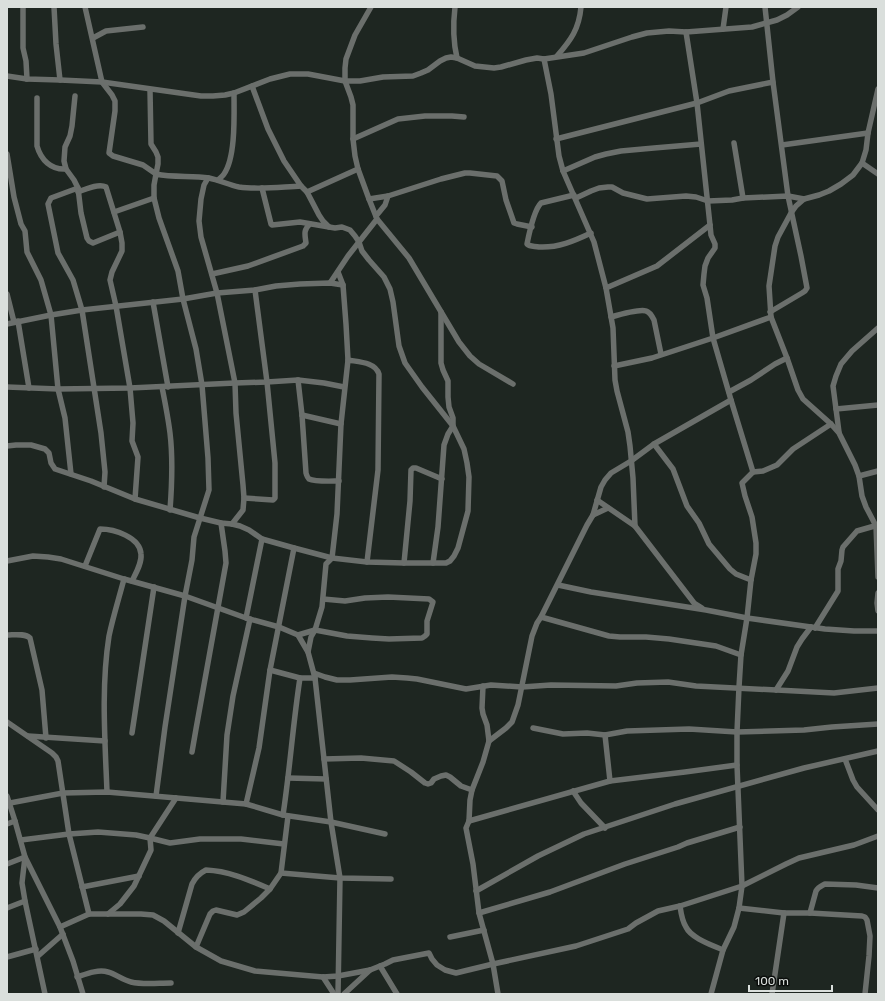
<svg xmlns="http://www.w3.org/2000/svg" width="885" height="1001" viewBox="0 0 885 1001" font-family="Rubik,sans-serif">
	<rect width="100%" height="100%" fill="#1e2621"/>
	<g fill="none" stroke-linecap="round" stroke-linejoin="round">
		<!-- street -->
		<g stroke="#6b6f6c" stroke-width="5.5">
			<polyline points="23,7 23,48 26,61 27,79"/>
			<polyline points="54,7 56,44 60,80"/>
			<polyline points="85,7 102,82 112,95 115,101 115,111 109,153 113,156 143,165 156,174 158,164 158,157 156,152 151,144 150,90"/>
			<polyline points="371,7 355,35 346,59 345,68 345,81 351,97 353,105 353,139 355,156 358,169 369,199 377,219 409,258 459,342 470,356 479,364 513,384"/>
			<path d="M455,7C453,24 453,41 457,58"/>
			<polyline points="765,7 773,82 788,196 801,256 807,288 805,291 802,293 770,312"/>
			<polyline points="723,29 726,7"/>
			<polyline points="686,32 697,103 710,225 711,235 715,244 715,248 708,258 705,266 704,274 703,285 707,298 713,338 731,400 753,472 742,483 745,496 752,517 756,543 756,554 751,580 747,618 741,655 739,687 737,732 737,765 742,886 739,908 734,927 723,950 711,994"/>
			<polyline points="93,38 106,31 143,27"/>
			<path d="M557,56C571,40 579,29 581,7"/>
			<polyline points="544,59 551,94 559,156 563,171 594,242 606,288 613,328 615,380 617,391 628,432 630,446 633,478 635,526"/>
			<polyline points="7,76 27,79 60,80 102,82 201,96 213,96 225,95 234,93 270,79 290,74 308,74 345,81 360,81 383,77 413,76 421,73 428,70 440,61 446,58 451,57 457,58 475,66 494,68 501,67 526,60 537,58 544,59 584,53 632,37 647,33 669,31 686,32 752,27 777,20 787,15 798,7"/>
			<polyline points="878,89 868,133 866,150 862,163 853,175 841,184 829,191 819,195 804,199 796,206 791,213 778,237 775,246 769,286 771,317 787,358 798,390 803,399 831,424 839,433 855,465 859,476 862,496 866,507 876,526 878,577"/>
			<polyline points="75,96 72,126 70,136 65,147 64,161 66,169 74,180 78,188 81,213 87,238 89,241 93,243 120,232"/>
			<path d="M37,98V146C41,160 51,170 66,169"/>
			<polyline points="353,139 398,119 425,116 452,116 464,117"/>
			<polyline points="556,139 697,103 729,91 773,82"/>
			<polyline points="734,143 743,198"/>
			<polyline points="782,145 868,133"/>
			<polyline points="7,154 14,197 21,224 25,231 27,252 41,280 51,315 58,389 65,418 71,474"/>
			<polyline points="862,163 878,174"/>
			<polyline points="563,171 595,157 606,154 621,151 654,148 701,144"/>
			<polyline points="208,178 204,185 201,199 199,221 201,237 217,293 235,383 236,413 243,485 244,498 243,510 232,524"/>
			<path d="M218,180C220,178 223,176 224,174C236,157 234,114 234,93"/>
			<polyline points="78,188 51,198 48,204 58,253 73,280 82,310 101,433 105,472 104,487"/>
			<polyline points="262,188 271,224 272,225 300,222 329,227"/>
			<path d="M78,192C86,189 99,183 106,187L120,232L122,243V251L112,272L110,280L116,306L130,388L133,423L132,441L138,457L135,499"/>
			<polyline points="307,192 358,169"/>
			<path d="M574,195L541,203C534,210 529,234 527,244C530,247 534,246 539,247C558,248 574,241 591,233"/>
			<polyline points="576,198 591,191 599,188 608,187 612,187 623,193 647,199 686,196 696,197 708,201 732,200 743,198 788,196 804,199"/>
			<polyline points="369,199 388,196 441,179 465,173 470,173 497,176 502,181 506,200 514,223 517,224 532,227"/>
			<polyline points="114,212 154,198"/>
			<polyline points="376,216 385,205 388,196"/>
			<path d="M212,274L248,266L303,246L306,243C305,235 303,230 310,224"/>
			<polyline points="330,283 348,256 377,219"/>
			<polyline points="606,288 657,266 710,225"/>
			<polyline points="7,294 14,322"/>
			<polyline points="153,302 168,387"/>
			<path d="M611,317C618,315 640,309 646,311C650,312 652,316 654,320L661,354"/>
			<polyline points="18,321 29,388"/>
			<polyline points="7,324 51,315 82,310 183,299 217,293 255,290 276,286 300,284 330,283 343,285"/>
			<path d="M348,360C359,362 375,362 379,374L378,470L367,562"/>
			<polyline points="614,366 652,358 713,338 771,317"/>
			<path d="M298,380L302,415L306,473C307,476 307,477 309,479C315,482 332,481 339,481"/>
			<polyline points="7,387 58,389 130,388 235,383 267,382 298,380 324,383 344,387"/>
			<path d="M162,387C165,402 168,417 170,433C173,458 172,484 170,510"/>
			<polyline points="729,392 751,380 775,364 787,358"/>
			<polyline points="836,409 878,405"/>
			<polyline points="302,415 341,424"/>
			<polyline points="839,432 833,386 836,376 841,364 852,351 878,328"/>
			<polyline points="654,444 673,469 687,506 699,523 709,544 730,569 736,574 751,580"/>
			<polyline points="7,446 16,445 31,445 45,449 49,453 51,463 55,469 91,481 135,499 200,518 221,523 232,524 240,526 249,530 262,539 294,548 332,558 367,562 404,563 446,563 450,561 454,556 458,548 468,511 469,477 467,463 464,449 453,426 422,387 405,363 399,346 393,302 390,289 384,277 369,260 362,251 359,242 355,236 350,230 342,227 335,228 329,227 323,221 319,215 307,192 301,186 284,161 268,129 252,86"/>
			<polyline points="753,472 763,471 777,465 793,449 831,424"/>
			<polyline points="859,476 878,471"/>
			<polyline points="244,498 273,500 275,498 275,463 267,382 255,290"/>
			<polyline points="597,500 635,526 691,599 694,603 702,608"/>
			<polyline points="593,515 608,508"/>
			<polyline points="7,561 33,556 48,557 61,559 124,579 185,596 246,618 279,627 298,635 308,652"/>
			<polyline points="404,563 410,501 411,470 413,468 416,468 442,479"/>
			<polyline points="433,563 438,527 444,445 448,434 453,426 453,418 449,407 448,397 448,381 443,370 441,363 441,312"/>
			<path d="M85,566L100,529C114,529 140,537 141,554C142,563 136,573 132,581"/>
			<polyline points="558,585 591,592 706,610 747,618 825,629 854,631 878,631"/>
			<polyline points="878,593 877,603 878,611"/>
			<polyline points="541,617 609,636 620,637 646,637 669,639 716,646 741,655"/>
			<polyline points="246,618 262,539"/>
			<polyline points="815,628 838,591 838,569 841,561 842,550 843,547 857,531 878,525"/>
			<path d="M7,635C14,635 25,633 30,638L42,690L46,738"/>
			<polyline points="298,635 315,630 347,636 372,638 389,639 422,638 425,636 427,634 427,621 433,602 429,599 388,597 365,598 345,601 323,599"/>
			<polyline points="270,670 300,678 315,678"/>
			<polyline points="314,673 325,677 337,680 350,680 392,677 407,678 417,679 466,689 491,685 522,687 551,685 616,686 637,683 668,682 696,686 834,693 878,688"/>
			<polyline points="483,686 482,708 483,714 487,725 489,741 483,762 472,790 470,800 469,821 466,828 473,864 479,913 493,964 498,994"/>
			<polyline points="776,690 788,671 797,647 802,639 811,627"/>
			<polyline points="7,722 52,753 56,757 58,761 69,834 89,914"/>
			<polyline points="533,728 563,734 587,733 605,735 627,731 689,729 737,732 804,730 832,727 878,724"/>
			<polyline points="132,733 154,587"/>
			<polyline points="605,735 610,781"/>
			<polyline points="28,736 105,741"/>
			<polyline points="489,741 506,728 512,722 518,705 532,636 537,623 541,617 587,525 593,515 601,487 605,480 611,473 631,461 654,444 731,400"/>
			<polyline points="192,752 196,729 226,563 225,551 221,523"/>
			<polyline points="324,759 361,758 394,761 411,772 425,783 428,784 431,783 434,779 441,776 446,775 450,777 461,786 472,790"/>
			<polyline points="845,759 853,780 857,787 878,810"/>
			<polyline points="288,778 326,779"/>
			<polyline points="573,791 581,803 605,828"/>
			<path d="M107,792C105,740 101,687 109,636C113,617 119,598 124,579"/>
			<polyline points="7,796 15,821 25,857 23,874 22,883 25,901 45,994"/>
			<path d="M156,796L165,727L185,596L192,560L194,537L209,490L208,458L202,385L196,349L183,299L178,271L159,218L154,198V185L156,174C174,178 192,175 209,178C219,180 229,185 239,187C259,190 280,187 301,186"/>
			<polyline points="223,802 227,735 233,696 250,619"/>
			<polyline points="10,803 63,793 107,792 246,804 283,815 331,822 385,834"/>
			<polyline points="246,804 259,748 270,670 294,548"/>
			<path d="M283,815C290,769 293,723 300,678"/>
			<polyline points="469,821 610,781 685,772 737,765"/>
			<polyline points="7,824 15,821"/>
			<polyline points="21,840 69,834 98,832 136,835 150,838 170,843 200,839 241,839 284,844"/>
			<polyline points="7,864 25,857 60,927 73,961 83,994"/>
			<polyline points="281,873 340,878 391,879"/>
			<polyline points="82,887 139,876"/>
			<polyline points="476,891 538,856 584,834 675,804 804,768 878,751"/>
			<path d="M680,906C681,913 682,921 686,927C691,938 712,945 723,950"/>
			<polyline points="7,908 25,901"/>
			<polyline points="739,908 784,913 810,913 862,916 865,917 867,920 870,936 869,956 865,994"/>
			<polyline points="479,913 550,892 625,864 678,847 687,843 740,827"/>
			<path d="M810,913L816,891C818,887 821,886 825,884L856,885L878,888"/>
			<polyline points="108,914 120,904 134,886 151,850 150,838 176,798"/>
			<polyline points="60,927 89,914 141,914 153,915 164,921 196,947 221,961 255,971 323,977 338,976 370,970 385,964 393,960 429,953 432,959 437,965 445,970 456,973 493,964 576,946 628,929 636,923 658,911 680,906 742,886 786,864 799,858 854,845 878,836"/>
			<path d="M178,933L192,884C195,878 200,873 206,870C229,871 249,880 270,889"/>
			<polyline points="450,937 484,930"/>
			<polyline points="196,947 210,914 213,911 216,910 237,915 244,912 261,898 270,889 281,873 288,816"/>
			<polyline points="38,956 63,934"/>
			<polyline points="7,957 36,949"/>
			<polyline points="380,966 397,994"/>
			<path d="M77,977C86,974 98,969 108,972C116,974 122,980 131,982C143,985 158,983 171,983"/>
			<polyline points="323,977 334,994"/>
			<polyline points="338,994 340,878 331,822 315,678 308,652 311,637 315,630 322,607 326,564 332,558 337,514 341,424 348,360 346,324 343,285 338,272"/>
			<polyline points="344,994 370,970"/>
			<polyline points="772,994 784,913"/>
		</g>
	</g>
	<!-- border -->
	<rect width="885" height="1001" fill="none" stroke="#dadfdc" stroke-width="16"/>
	<!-- scale -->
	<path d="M749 985v6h83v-6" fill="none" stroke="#dadfdc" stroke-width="2"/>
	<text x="755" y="985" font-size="12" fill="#dadfdc" stroke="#0b0e0c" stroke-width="3" paint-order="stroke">100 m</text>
</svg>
